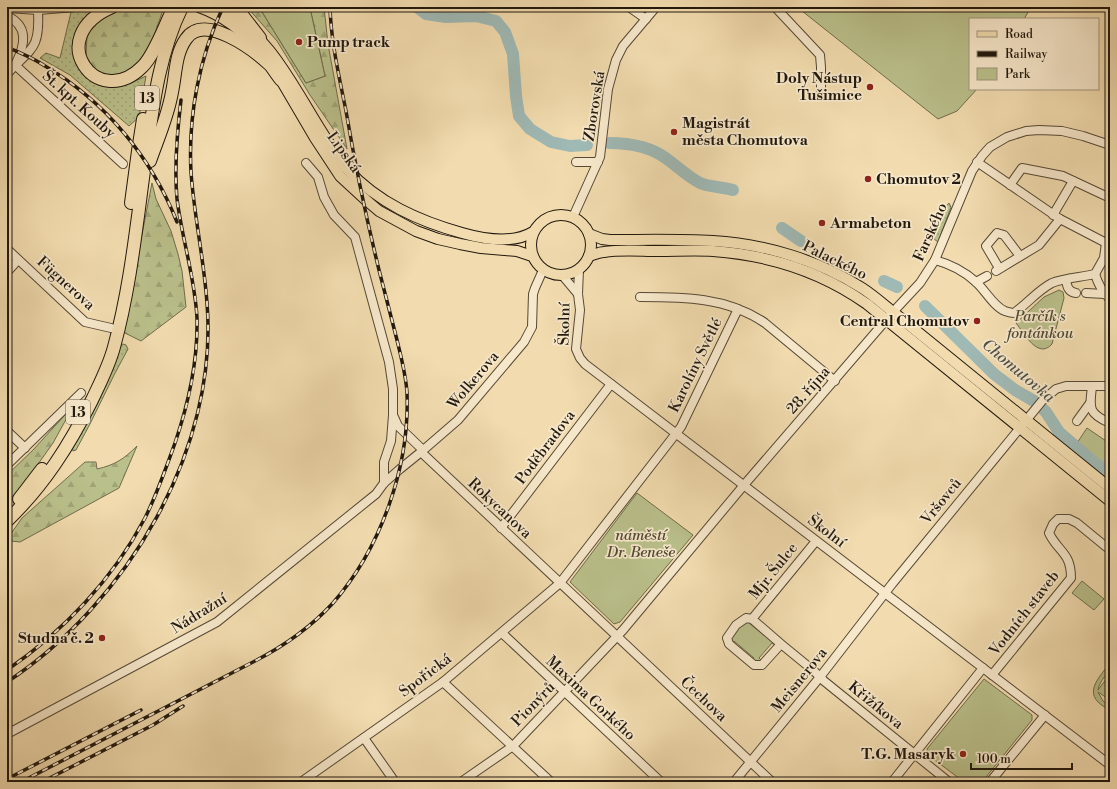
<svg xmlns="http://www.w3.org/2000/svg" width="1117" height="789" viewBox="0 0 1117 789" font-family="'Libre Bodoni',serif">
	<defs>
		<pattern id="grass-dots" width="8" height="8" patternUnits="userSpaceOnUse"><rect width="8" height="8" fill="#bac08b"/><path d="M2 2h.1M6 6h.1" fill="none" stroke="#a0a477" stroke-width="1.8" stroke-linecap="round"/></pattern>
		<pattern id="forest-firs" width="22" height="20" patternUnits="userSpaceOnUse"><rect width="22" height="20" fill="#bac08b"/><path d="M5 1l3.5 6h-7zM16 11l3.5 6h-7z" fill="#a0a477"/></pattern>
	</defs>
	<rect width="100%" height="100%" fill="#f2dcaf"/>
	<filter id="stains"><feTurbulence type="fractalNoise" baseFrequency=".005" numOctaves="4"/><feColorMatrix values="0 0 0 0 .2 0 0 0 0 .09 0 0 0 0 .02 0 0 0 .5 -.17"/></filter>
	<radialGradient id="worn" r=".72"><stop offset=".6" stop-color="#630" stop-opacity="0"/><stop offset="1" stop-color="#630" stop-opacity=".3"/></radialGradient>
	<!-- grass -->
	<g fill="url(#grass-dots)" stroke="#6e6c4c">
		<polygon points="100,7 89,16 79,67 92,82 114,87 131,83 146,76 139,117 129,126 70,75 40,58 46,53 60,58 71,12"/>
		<path d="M949,203L951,207L938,242L934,239C932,231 943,208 949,203Z"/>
		<path d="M123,344L126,345L128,349C109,382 95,417 76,450L73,451L72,449C92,414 106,383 119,346Z"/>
	</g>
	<!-- forest -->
	<g fill="url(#forest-firs)" stroke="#6e6c4c">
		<polygon points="130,7 164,7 152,42 139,62 128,73 113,76 97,73 86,56 87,35 93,23 115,9"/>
		<polygon points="247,7 259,7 306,83 325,76 310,8 312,7 324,7 328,44 347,149 310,95 277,41"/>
		<polygon points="152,183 156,199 171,231 178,254 182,271 186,307 141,341 123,332"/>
		<polygon points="74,405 53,443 26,481 7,503 7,475 33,450"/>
		<path d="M137,446L119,488L20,542L11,541L10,535L22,518L85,462H96L97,469C115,465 124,459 137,446Z"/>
	</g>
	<!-- park -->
	<g fill="#bac08b" stroke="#6e6c4c">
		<polygon points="259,7 312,7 310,8 325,76 306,83"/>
		<polygon points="797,7 1031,7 1024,19 970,19 970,89 977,89 957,111 938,119"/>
		<path d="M1059,290L1063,292L1064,298L1052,344C1038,360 1024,333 1016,323L1044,297Z"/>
		<polygon points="1087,428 1109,443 1110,442 1110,470 1092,458 1077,443"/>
		<polygon points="637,493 693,535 620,622 614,624 570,582"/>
		<polygon points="1082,581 1104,599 1094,610 1072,593"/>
		<polygon points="744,621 752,622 750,624 770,640 776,642 776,646 772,643 759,658 763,662 759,663 752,660 754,658 734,641 733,643 730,637 734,635"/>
		<path d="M1110,663C1110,675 1100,678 1098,690L1110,674V700L1098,692L1103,701L1110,707V710C1081,696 1096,681 1110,663Z"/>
		<polygon points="984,679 1032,715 1032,720 982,782 964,782 928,755 927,749"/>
	</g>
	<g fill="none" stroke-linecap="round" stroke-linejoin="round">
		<!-- river -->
		<g stroke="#9fb9b5" stroke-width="12">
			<polyline points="417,7 426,14 446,17 476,16 496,21 505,32 513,54 516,96 519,116 530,129 551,142 570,146 587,145"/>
			<path d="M609,143C630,143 650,146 667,159C678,167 688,177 700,183C709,187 723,187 733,190"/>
			<polyline points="782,228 801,241"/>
			<polyline points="884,281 897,287"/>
			<polyline points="925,306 994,374 1015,390 1034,401 1046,412 1059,432 1096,464 1110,473"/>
		</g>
		<defs>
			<g id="minor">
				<polyline points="629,7 646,19"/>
				<polyline points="775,7 820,55 821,67 821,90"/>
				<polyline points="7,8 38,10 76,7"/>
				<path d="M7,16C29,26 25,45 16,63"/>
				<polyline points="15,65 123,164"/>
				<path d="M7,74C32,47 40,50 38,10"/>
				<polyline points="576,162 598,162"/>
				<polyline points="977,162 1060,219 1110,245"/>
				<polyline points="306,163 318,177 324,197 334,215 355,237 389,362 393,389 393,415 391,441 384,462 384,483"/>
				<polyline points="1010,185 1022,168 1063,176 1110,198"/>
				<polyline points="1053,215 1073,181"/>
				<polyline points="573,217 600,157 608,89 616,60 623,46 656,7"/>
				<polyline points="7,249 85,322 111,328"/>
				<path d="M935,260C950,264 965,272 976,282C985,290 994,307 1005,311C1008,312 1012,313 1014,313C1027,304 1038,290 1052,283C1063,278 1083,277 1095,274"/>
				<polyline points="999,268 986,246 997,233 1004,235 1020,256"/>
				<polyline points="579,269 578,294 580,310 576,349 580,358 585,364 1110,765"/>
				<polyline points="996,271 1039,245 1060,219"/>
				<polyline points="7,272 18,260"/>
				<polyline points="1095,274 1104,258 1106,243"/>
				<path d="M1095,274C1098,284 1102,292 1110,299"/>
				<polyline points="562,275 578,294"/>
				<path d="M1066,280C1067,286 1068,292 1076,293"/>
				<polyline points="976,282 987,276"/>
				<polyline points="1086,293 1105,294"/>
				<path d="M640,297C683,297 727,297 765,323L835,381"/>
				<path d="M1092,387C1089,409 1089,414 1110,423"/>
				<polyline points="394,417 398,426 423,450"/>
				<polyline points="1077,421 1090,403"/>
				<polyline points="7,431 25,448"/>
				<polyline points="421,452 772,782"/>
				<polyline points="7,465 81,393"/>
				<polyline points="501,528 611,384"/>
				<polyline points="752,619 816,541"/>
				<polyline points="502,633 661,782"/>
				<polyline points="781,644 762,665 754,665 729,644 727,638 736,625 746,618 752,619 781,644 814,671 824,681 949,782"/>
				<path d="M992,675L1071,578C1071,552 1058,552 1049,533L1053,524L1058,519H1069L1077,523L1110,550"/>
				<polyline points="443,682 551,782"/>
				<polyline points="7,734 217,622 376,494 384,483 400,469 421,452 458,420 524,342 532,327 533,294 535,288 543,270"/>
				<polyline points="364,738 395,782"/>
				<polyline points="301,782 443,682 560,583 681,427 738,309"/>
				<polyline points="461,782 513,746 623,630 744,485 893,312 920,283 935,260 972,171 982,156 990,147 1007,137 1026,131 1039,130 1062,131 1083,136 1110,145"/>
				<polyline points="734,782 820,677 892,584 1042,401 1056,389 1066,386 1110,386"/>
				<polyline points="892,782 983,668"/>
				<polyline points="990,782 1045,715"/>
			</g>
			<g id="major">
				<path d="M199,7C227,17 248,35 267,58"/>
				<path d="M219,7C276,38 298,99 333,149C338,156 342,163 347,169C378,203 419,221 462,233C483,239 513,244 533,232"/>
				<polyline points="278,75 315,138 340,176 366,200 379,211 416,231 438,239 460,244 481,248 517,251 532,256"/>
				<circle cx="561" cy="245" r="30"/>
				<path d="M589,234L602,239L610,240C644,240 679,239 713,241C765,244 818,260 862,288C873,295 883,304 893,312L1110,488"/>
				<path d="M589,256C594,255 599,252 604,252C621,249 641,251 658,251C677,251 695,250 713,251C768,255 822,272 867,304L1110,501"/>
			</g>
			<g id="highway">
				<path d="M112,7C42,37 97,112 142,67C153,57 164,28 171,13"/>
				<polyline points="236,7 260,38"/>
				<path d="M150,161C158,138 168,116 172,92C176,74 175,54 186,39C204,12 254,50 270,65C274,70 277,75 281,80"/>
				<polyline points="131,203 138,151 143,119"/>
				<polyline points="19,499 42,469"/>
				<path d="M7,521C44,485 69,446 92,400C100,383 109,366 114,347C131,285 137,220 146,156C153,106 159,54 182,7"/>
			</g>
		</defs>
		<!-- minor casing -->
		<use href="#minor" stroke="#554936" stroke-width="10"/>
		<!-- major casing -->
		<use href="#major" stroke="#21180e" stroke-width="12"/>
		<!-- highway casing -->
		<use href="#highway" stroke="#21180e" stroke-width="14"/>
		<!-- minor -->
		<use href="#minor" stroke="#f7e8cb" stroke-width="8"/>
		<!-- major -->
		<use href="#major" stroke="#f2dcaf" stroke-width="10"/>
		<!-- highway -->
		<use href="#highway" stroke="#f2dcaf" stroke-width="12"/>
		<defs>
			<g id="rail">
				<path d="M7,47C20,53 33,58 45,66C106,102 151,157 177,222"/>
				<path d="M7,670C64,631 113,579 145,518C157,494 166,468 175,443C189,402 198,362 197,318C195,278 182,239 177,199C174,166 177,133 181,100"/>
				<path d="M7,682C127,603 219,449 207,303C204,259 194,216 191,172C188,116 199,58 223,7"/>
				<polyline points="7,779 141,710"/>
				<path d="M21,782L255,661C284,646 311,627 333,603C381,548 410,466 407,393C406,375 401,357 397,340C391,316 385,293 379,270C366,217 355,164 346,111C339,76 331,42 330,7"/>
				<polyline points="42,782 153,725 183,706"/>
			</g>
		</defs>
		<!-- rail casing -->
		<use href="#rail" stroke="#21180e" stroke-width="3.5"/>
		<!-- rail -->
		<use href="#rail" stroke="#f7e8cb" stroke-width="2" stroke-dasharray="6" stroke-linecap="butt"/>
	</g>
	<!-- markers -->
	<g fill="#8f2418" stroke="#f7e8cb" stroke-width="1.5">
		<circle cx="299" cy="42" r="4"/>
		<circle cx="870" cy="87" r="4"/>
		<circle cx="674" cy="132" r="4"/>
		<circle cx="868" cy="179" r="4"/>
		<circle cx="822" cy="223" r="4"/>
		<circle cx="977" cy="321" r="4"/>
		<circle cx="102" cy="638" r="4"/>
		<circle cx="963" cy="754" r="4"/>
	</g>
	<g text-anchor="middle" stroke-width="3.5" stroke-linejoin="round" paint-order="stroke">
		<!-- shield labels -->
		<g fill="#f7e8cb" stroke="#615647" stroke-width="1">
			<rect x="135" y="86" width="24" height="24" rx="3"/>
			<rect x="66" y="400" width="24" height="24" rx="3"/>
		</g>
		<g font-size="14" font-weight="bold" fill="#21180e">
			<text x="147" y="103">13</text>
			<text x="78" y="417">13</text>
		</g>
		<!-- poi labels -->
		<g font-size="15" font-weight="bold" fill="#21180e" stroke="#f7e8cb" text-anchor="start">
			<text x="307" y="47">Pump track</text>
			<text x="862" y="83" text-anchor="end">Doly Nástup<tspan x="862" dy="17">Tušimice</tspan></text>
			<text x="682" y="128">Magistrát<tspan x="682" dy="17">města Chomutova</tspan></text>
			<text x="876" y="184">Chomutov 2</text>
			<text x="830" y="228">Armabeton</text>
			<text x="969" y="326" text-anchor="end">Central Chomutov</text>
			<text x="94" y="643" text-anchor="end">Studna č. 2</text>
			<text x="955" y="759" text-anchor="end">T.G. Masaryk</text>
		</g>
		<!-- street labels -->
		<g font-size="15" fill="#21180e" stroke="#f7e8cb">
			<text transform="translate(79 104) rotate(42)" y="5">Št. kpt. Kouby</text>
			<text transform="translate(594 106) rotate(-81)" y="5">Zborovská</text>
			<text transform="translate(344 152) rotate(54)" y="5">Lipská</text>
			<text transform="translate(930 232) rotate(-66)" y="5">Farského</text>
			<text transform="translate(835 260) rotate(26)" y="5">Palackého</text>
			<text transform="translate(66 283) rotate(42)" y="5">Fügnerova</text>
			<text transform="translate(564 324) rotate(-89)" y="5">Školní</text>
			<text transform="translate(695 365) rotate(-64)" y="5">Karolíny Světlé</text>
			<text transform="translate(473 380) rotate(-50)" y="5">Wolkerova</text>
			<text transform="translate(808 390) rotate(-49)" y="5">28. října</text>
			<text transform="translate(545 447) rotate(-53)" y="5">Poděbradova</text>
			<text transform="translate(941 501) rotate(-51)" y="5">Vršovců</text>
			<text transform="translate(500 508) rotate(43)" y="5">Rokycanova</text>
			<text transform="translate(827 531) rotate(37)" y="5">Školní</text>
			<text transform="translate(773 571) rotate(-51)" y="5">Mjr. Šulce</text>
			<text transform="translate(199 613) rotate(-32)" y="5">Nádražní</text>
			<text transform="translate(1024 613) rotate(-52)" y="5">Vodních staveb</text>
			<text transform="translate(425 675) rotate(-37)" y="5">Spořická</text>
			<text transform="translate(799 680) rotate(-51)" y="5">Meisnerova</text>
			<text transform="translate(591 698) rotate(43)" y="5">Maxima Gorkého</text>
			<text transform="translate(704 699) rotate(43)" y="5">Čechova</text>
			<text transform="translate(533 704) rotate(-46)" y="5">Pionýrů</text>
			<text transform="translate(876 705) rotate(39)" y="5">Křižíkova</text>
		</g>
		<!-- park labels -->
		<g font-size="15" font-style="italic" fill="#4f4a34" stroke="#f7e8cb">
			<text x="1040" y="321">Parčík s<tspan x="1040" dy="17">fontánkou</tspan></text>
			<text x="641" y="540">náměstí<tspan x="641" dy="17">Dr. Beneše</tspan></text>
		</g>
		<!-- water labels -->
		<g font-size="16" font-style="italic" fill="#4d5048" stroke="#f7e8cb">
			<text transform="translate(1019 370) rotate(40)" y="6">Chomutovka</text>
		</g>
	</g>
	<!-- margin -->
	<rect width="1117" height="789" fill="none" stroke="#f2dcaf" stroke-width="24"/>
	<rect x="8" y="8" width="1101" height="773" fill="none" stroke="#21180e" stroke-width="2"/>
	<rect x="12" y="12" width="1093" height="765" fill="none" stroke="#21180e"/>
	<!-- legend -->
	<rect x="969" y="18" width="130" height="72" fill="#f7e8cb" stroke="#a1957f"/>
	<rect x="977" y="31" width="20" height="6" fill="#f2dcaf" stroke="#a1957f"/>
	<text x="1005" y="38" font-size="12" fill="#21180e">Road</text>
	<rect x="977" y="51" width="20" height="6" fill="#21180e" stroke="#a1957f"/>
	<text x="1005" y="58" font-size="12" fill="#21180e">Railway</text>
	<rect x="977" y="68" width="20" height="12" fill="#bac08b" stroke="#a1957f"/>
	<text x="1005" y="78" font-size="12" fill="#21180e">Park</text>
	<!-- scale -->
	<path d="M971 763v6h101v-6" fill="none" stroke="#21180e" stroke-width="2"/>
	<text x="977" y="763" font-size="12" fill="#21180e" stroke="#f7e8cb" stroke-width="3" paint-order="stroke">100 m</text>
	<rect width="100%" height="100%" filter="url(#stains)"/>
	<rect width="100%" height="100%" fill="url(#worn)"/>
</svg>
